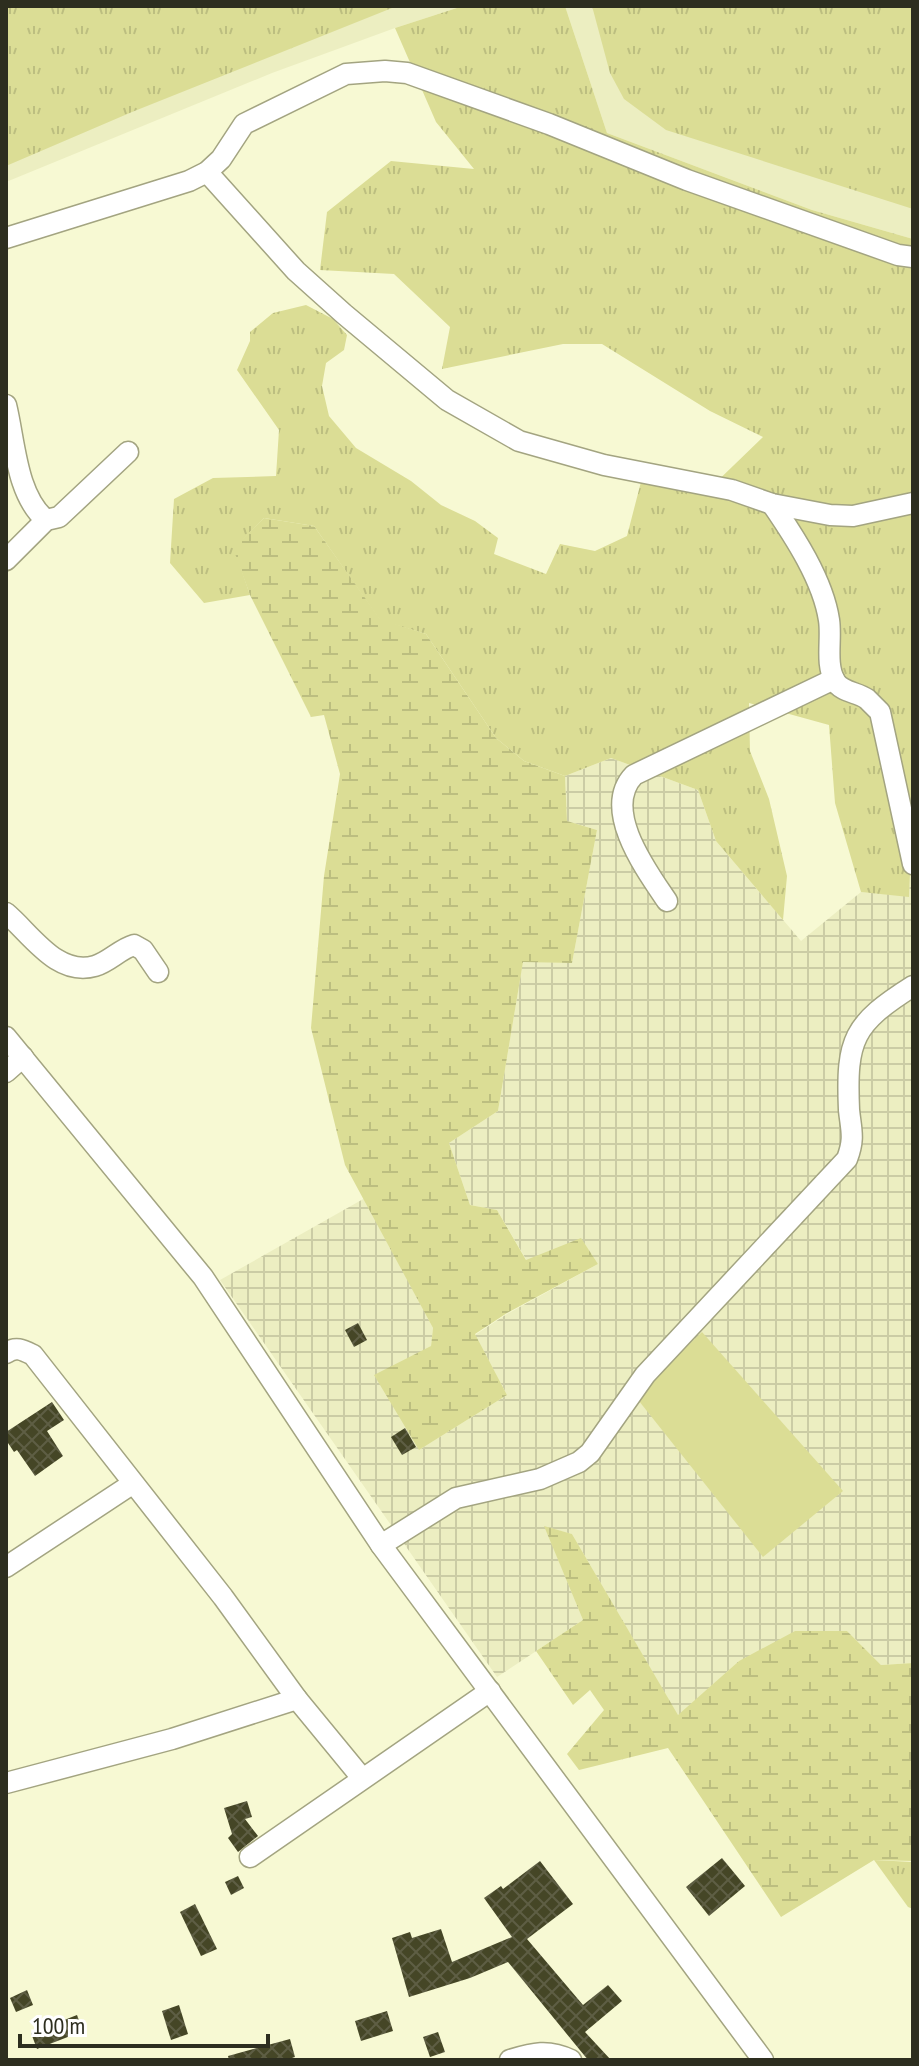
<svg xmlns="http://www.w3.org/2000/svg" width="919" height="2066" viewBox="0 0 919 2066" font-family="'PT Sans Narrow',sans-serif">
	<defs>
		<pattern id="industrial-grid" width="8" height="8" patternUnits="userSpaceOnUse" patternTransform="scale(2)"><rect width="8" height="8" fill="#eceec1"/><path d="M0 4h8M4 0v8" fill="none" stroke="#cbcca5"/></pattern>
		<pattern id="grass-tufts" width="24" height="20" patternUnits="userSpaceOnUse" patternTransform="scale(2)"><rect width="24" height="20" fill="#dbdd95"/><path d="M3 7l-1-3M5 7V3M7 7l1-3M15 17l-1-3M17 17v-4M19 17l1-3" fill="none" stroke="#bcbe80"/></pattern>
		<pattern id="wetland-marsh" width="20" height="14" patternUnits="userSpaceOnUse" patternTransform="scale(2)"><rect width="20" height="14" fill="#dbdd95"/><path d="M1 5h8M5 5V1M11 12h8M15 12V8" fill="none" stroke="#bcbe80"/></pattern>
		<pattern id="building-cross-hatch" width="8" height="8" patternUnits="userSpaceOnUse" patternTransform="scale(2)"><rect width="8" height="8" fill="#454626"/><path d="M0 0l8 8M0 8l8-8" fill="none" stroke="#5e5e44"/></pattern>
	</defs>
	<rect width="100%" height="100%" fill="#f7f9d3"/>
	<!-- built -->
	<g fill="#eceec1">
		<polygon points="6,6 463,6 395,28 272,73 6,182"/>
		<polygon points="565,6 913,6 913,239 812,210 607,133"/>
	</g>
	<!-- industrial -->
	<polygon fill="url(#industrial-grid)" points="611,758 698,790 716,841 801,941 861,892 909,896 913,804 913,1663 881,1665 847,1631 739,1661 678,1716 572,1534 545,1527 583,1620 497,1677 220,1280 365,1198 433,1328 419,1450 507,1395 475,1335 507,1314 598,1264 581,1239 527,1261 497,1210 470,1205 449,1143 498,1111 523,961 572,963 597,830 567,821 565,776"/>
	<!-- grass -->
	<g fill="url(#grass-tufts)">
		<polygon points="6,6 397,6 132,112 6,166"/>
		<polygon points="463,6 565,6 607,133 812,210 913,239 913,804 909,897 861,892 835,803 829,725 749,703 750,751 769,799 787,876 783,920 716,841 698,790 611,758 565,776 524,761 496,738 426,634 380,620 314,526 264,518 234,548 250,595 204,603 170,563 174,499 213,478 276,476 279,430 237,370 250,341 250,332 273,313 306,305 333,319 347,335 344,350 326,363 322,386 329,416 356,448 411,481 441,505 475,521 498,538 494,554 546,574 560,544 595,551 627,536 642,478 704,494 763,437 710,411 602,344 563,344 442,369 450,327 394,274 320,270 327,212 391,161 474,169 436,122 395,28"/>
		<polygon points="592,6 913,6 913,209 666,130 624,99 610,73"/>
		<polygon points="874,1860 913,1862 913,1909 908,1907"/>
	</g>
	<!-- wetland -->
	<g fill="url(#wetland-marsh)">
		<polygon points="264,518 314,526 380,619 426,634 496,738 524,761 565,776 567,821 597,830 572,963 523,962 498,1111 449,1143 470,1205 497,1210 526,1260 581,1238 598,1264 507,1313 475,1334 507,1395 419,1450 374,1375 431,1346 433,1328 345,1165 311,1028 324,876 340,774 324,715 311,717 250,595 233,548"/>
		<polygon points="544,1526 572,1534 678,1715 739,1661 795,1631 847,1631 881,1665 913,1663 913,1861 874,1860 781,1917 668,1748 579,1770 567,1754 604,1710 590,1690 573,1705 536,1651 583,1620"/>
	</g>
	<!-- pitch -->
	<polygon fill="#dbdd95" points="702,1332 843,1491 763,1557 635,1396"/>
	<!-- building -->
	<g fill="url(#building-cross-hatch)">
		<polygon points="358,1323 367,1340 354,1347 345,1330"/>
		<polygon points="52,1402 64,1420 47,1431 63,1456 35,1476 17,1450 14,1452 6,1440 6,1432"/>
		<polygon points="405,1428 416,1447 402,1455 391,1437"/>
		<polygon points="247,1801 252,1817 245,1819 258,1836 238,1852 228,1838 232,1834 224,1808"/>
		<polygon points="722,1858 745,1886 709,1916 686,1887"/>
		<polygon points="540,1861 573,1904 527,1939 583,2005 608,1985 622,2001 585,2032 611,2060 588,2060 508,1962 470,1978 409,1997 392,1938 410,1932 412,1938 441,1929 452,1962 512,1937 484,1898 501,1886 503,1889"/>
		<polygon points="238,1876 244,1888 231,1895 225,1882"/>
		<polygon points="195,1904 217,1949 201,1956 180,1912"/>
		<polygon points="27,1990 33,2005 16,2012 10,1998"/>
		<polygon points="179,2005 188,2034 171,2040 162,2011"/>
		<polygon points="387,2011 393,2031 361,2041 355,2021"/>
		<polygon points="77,2015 83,2031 37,2049 31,2033"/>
		<polygon points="438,2032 445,2052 430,2057 423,2037"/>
		<polygon points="290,2039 295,2057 286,2060 229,2060 228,2056"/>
	</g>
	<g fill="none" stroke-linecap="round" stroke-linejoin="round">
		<defs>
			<g id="minor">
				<polyline points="207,172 296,271 344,314 447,400 519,441 604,465 732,490 772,504 830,515 853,516 913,503"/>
				<polyline points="6,238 189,181 207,172 221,159 244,124 346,74 385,71 407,73 549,124 687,180 898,255 913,257"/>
				<path d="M6,405C15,441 16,495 46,520"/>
				<path d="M772,504C794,536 823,580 829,620C832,639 825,664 835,681C841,692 857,692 867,699C871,703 876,708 880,712L913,864"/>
				<polyline points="6,560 46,520 59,517 128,452"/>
				<path d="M667,901C646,870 601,809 634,775L834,679"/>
				<path d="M6,913C31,934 57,977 95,966C109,962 120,949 134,945L143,950L158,972"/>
				<polyline points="6,1037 203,1277 381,1545 763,2060"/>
				<polyline points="6,1072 23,1057"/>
				<path d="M6,1353C16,1346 23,1350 33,1355L223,1597L297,1699L362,1778"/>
				<path d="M381,1545L456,1498L540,1479L579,1462L590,1453L645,1375L847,1159C855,1138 851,1130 849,1110C846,1039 853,1024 913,986"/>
				<polyline points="6,1567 132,1484"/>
				<polyline points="6,1783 172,1739 297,1699"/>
				<polyline points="250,1857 490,1691"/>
				<path d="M510,2060C533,2053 548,2049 571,2060"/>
			</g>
		</defs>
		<!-- minor casing -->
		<use href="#minor" stroke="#a3a481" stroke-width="23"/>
		<!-- minor -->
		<use href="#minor" stroke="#fff" stroke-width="20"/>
	</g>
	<!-- border -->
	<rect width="919" height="2066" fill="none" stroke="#2d2e1f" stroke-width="16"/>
	<!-- scale -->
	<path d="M20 2034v12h248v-12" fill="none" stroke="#2d2e1f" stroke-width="4"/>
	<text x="32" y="2034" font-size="24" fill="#2d2e1f" stroke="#ffffff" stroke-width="6" paint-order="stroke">100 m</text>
</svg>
